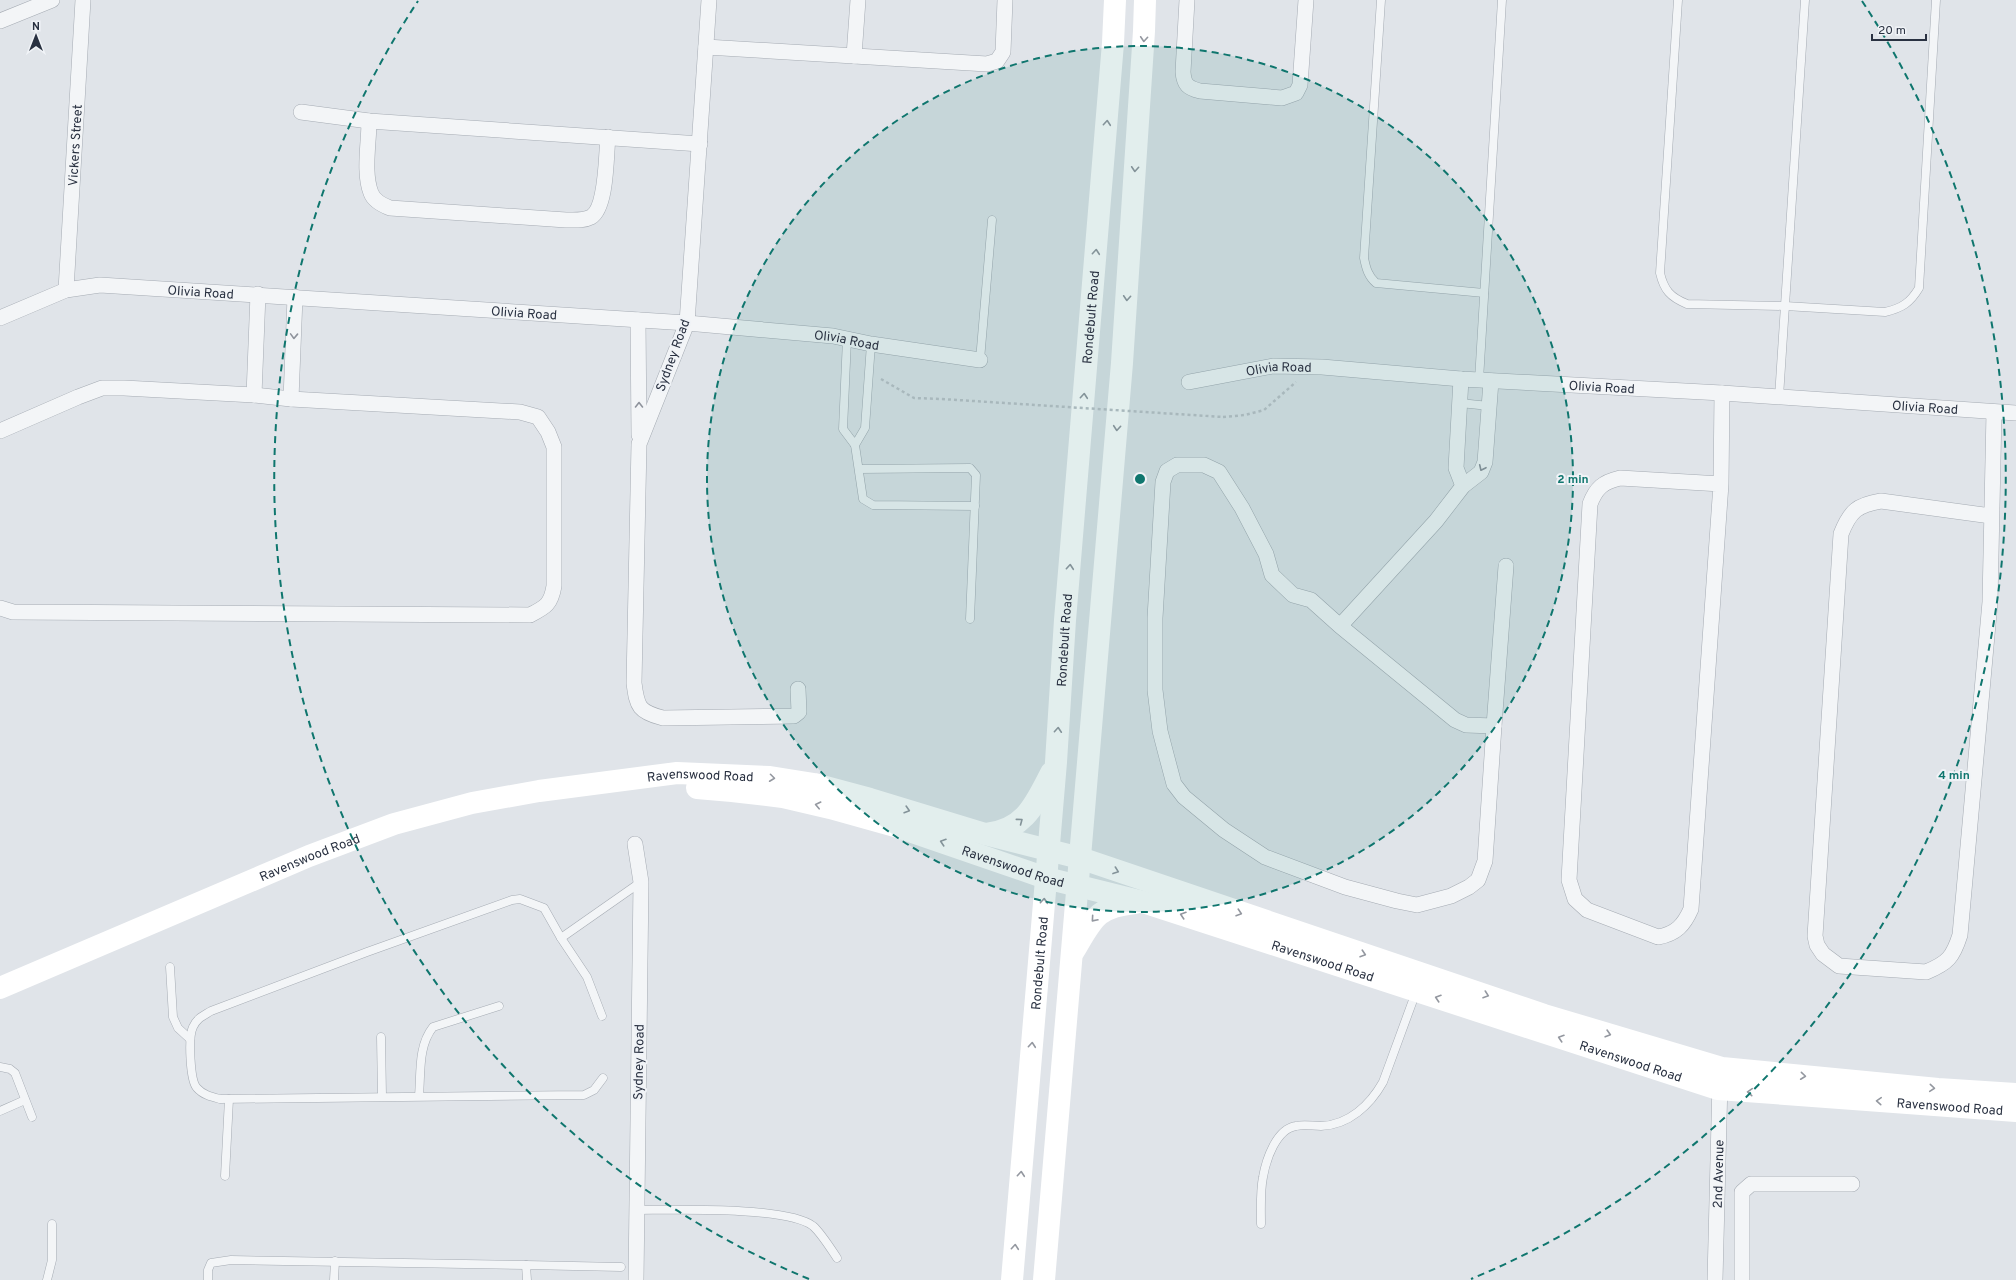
<svg xmlns="http://www.w3.org/2000/svg" width="2016" height="1280" viewBox="0 0 2016 1280" font-family="Overpass,sans-serif">
	<rect width="100%" height="100%" fill="#e0e4e9"/>
	<g fill="none" stroke-linecap="round" stroke-linejoin="round">
		<defs>
			<g id="lane">
				<path d="M1381,0L1364,258C1366,268 1368,276 1376,283L1484,293"/>
				<path d="M1678,0L1660,273C1664,290 1670,297 1687,304L1785,306L1885,312C1902,308 1910,303 1919,288L1936,0"/>
				<polyline points="847,339 843,429 855,445 865,428 871,344"/>
				<polyline points="980,360 992,220"/>
				<polyline points="1479,380 1502,0"/>
				<polyline points="1779,397 1805,0"/>
				<polyline points="1460,403 1489,406"/>
				<polyline points="855,445 863,499 873,505 975,506"/>
				<polyline points="859,469 970,468 976,475 970,619"/>
				<polyline points="561,938 641,882"/>
				<polyline points="170,967 173,1017 178,1028 190,1039"/>
				<path d="M602,1016L587,977L561,938L544,908L520,899L512,900L367,952L211,1011C203,1016 197,1018 193,1027C188,1037 190,1081 197,1088C203,1095 212,1097 220,1099L584,1095L594,1090L603,1078"/>
				<polyline points="381,1037 382,1096"/>
				<polyline points="0,1067 10,1069 15,1073 32,1117"/>
				<path d="M419,1096C421,1072 418,1046 433,1027L499,1006"/>
				<polyline points="0,1111 25,1100"/>
				<polyline points="225,1176 229,1099"/>
				<path d="M636,1210C673,1210 786,1206 813,1226C821,1233 831,1249 837,1258"/>
				<path d="M1261,1224C1261,1209 1260,1192 1263,1177C1266,1160 1276,1129 1296,1126C1304,1124 1313,1126 1321,1126C1349,1125 1370,1105 1383,1082L1416,992"/>
				<polyline points="47,1280 52,1260 52,1224"/>
				<polyline points="208,1280 208,1270 211,1263 231,1260 526,1265"/>
				<polyline points="334,1280 335,1261"/>
				<polyline points="527,1280 526,1265 621,1267"/>
			</g>
			<g id="street">
				<path d="M709,0L687,323L639,444L634,683C637,707 639,712 663,718L794,716L799,712L798,689"/>
				<path d="M1187,0L1183,72C1184,85 1188,88 1200,91L1282,98L1296,93L1300,85L1306,0"/>
				<polyline points="0,21 52,0"/>
				<polyline points="706,47 987,64 997,61 1003,52 1005,0"/>
				<polyline points="854,56 858,0"/>
				<polyline points="301,112 369,121 700,144"/>
				<path d="M369,121C369,144 363,172 371,193C374,201 382,205 390,208L566,220C575,220 583,221 591,217C607,208 606,154 608,137"/>
				<path id="s1" d="M66,290L83,0"/>
				<path id="s2" d="M0,318L66,290L100,285L687,323L833,336L871,344L980,360"/>
				<polyline points="638,320 639,435"/>
				<polyline points="1461,379 1456,468 1463,486"/>
				<path id="s3" d="M1189,382L1273,366L1322,367L1461,379L1722,393L2016,413"/>
				<polyline points="254,395 258,294"/>
				<polyline points="291,399 295,297"/>
				<path d="M0,431L78,397L102,388H124L254,395L291,399L520,412L538,417L548,432L554,447V586C551,604 546,607 530,615L13,612L0,608"/>
				<path d="M1721,484L1620,478C1603,482 1596,488 1590,504L1569,880L1575,899L1587,910L1658,937C1676,934 1684,925 1691,909L1721,484L1722,393"/>
				<path d="M1991,516L1881,501C1857,505 1850,511 1841,534L1815,936L1817,945L1823,954L1839,966L1926,972C1948,963 1953,957 1960,935L1990,602L1994,412"/>
				<polyline points="1340,626 1455,720 1466,725 1494,726 1485,861 1478,880 1469,887 1451,896 1417,905 1397,901 1345,887 1265,857 1224,830 1184,797 1174,784 1166,754 1160,731 1155,690 1155,618 1163,482 1167,471 1177,465 1204,465 1219,472 1242,508 1266,554 1272,575 1293,595 1311,600 1340,626 1436,521 1463,486 1481,472 1485,462 1491,381"/>
				<polyline points="1494,726 1506,566"/>
				<polyline points="635,844 641,882 636,1280"/>
				<path id="s4" d="M1715,1280L1720,1081"/>
				<polyline points="1742,1280 1742,1192 1751,1184 1852,1184"/>
			</g>
		</defs>
		<!-- lane casing -->
		<use href="#lane" stroke="#a5abb3" stroke-width="9"/>
		<!-- street casing -->
		<use href="#street" stroke="#a5abb3" stroke-width="16"/>
		<!-- path -->
		<g stroke="#bec2c8" stroke-width="2.5" stroke-dasharray="3 3" stroke-linecap="butt">
			<polyline points="881,379 914,398 942,399"/>
			<polyline points="1223,417 1245,415 1264,410 1296,382"/>
		</g>
		<!-- lane -->
		<use href="#lane" stroke="#f3f5f7" stroke-width="8"/>
		<!-- street -->
		<use href="#street" stroke="#f3f5f7" stroke-width="15"/>
		<!-- secondary -->
		<g stroke="#fff" stroke-width="22">
			<path id="s5" d="M697,788L732,791L783,797L830,808L898,827L1046,878L1143,902L1718,1089L2016,1111"/>
			<path d="M986,834C1025,830 1035,804 1051,773"/>
			<path d="M1074,951C1093,919 1096,907 1135,903"/>
			<path id="s6" d="M0,988L309,856L394,824L472,803L539,791L677,773L770,777L814,784L870,799L985,834L1080,858L1544,1015L1722,1068L1938,1089L2016,1094"/>
			<path id="s7" d="M1012,1280L1056,762L1065,620L1113,43L1115,0"/>
			<polyline points="1044,1280 1122,363 1144,31 1145,0"/>
		</g>
		<!-- path-bridge -->
		<polyline stroke="#bec2c8" stroke-width="2.5" stroke-dasharray="3 3" stroke-linecap="butt" points="942,399 1223,417"/>
	</g>
	<!-- one-way arrows -->
	<defs><path id="oneway-chevron" d="M-2-3.5L2.5 0L-2 3.5" fill="none" stroke-width="1.6" stroke-linecap="round" stroke-linejoin="round"/></defs>
	<g stroke="#9498a0">
		<use href="#oneway-chevron" transform="translate(1144 39) rotate(94)"/>
		<use href="#oneway-chevron" transform="translate(1107 123) rotate(-85)"/>
		<use href="#oneway-chevron" transform="translate(1135 169) rotate(94)"/>
		<use href="#oneway-chevron" transform="translate(1096 252) rotate(-85)"/>
		<use href="#oneway-chevron" transform="translate(1127 298) rotate(94)"/>
		<use href="#oneway-chevron" transform="translate(1084 396) rotate(-85)"/>
		<use href="#oneway-chevron" transform="translate(1117 428) rotate(95)"/>
		<use href="#oneway-chevron" transform="translate(1070 567) rotate(-85)"/>
		<use href="#oneway-chevron" transform="translate(1058 730) rotate(-86)"/>
		<use href="#oneway-chevron" transform="translate(772 778) rotate(7)"/>
		<use href="#oneway-chevron" transform="translate(818 805) rotate(-167)"/>
		<use href="#oneway-chevron" transform="translate(907 810) rotate(17)"/>
		<use href="#oneway-chevron" transform="translate(1020 821) rotate(-37)"/>
		<use href="#oneway-chevron" transform="translate(943 842) rotate(-162)"/>
		<use href="#oneway-chevron" transform="translate(1116 871) rotate(20)"/>
		<use href="#oneway-chevron" transform="translate(1044 901) rotate(-85)"/>
		<use href="#oneway-chevron" transform="translate(1239 913) rotate(18)"/>
		<use href="#oneway-chevron" transform="translate(1183 915) rotate(-162)"/>
		<use href="#oneway-chevron" transform="translate(1094 919) rotate(131)"/>
		<use href="#oneway-chevron" transform="translate(1363 954) rotate(18)"/>
		<use href="#oneway-chevron" transform="translate(1486 995) rotate(19)"/>
		<use href="#oneway-chevron" transform="translate(1438 998) rotate(-162)"/>
		<use href="#oneway-chevron" transform="translate(1608 1034) rotate(16)"/>
		<use href="#oneway-chevron" transform="translate(1561 1038) rotate(-162)"/>
		<use href="#oneway-chevron" transform="translate(1032 1045) rotate(-85)"/>
		<use href="#oneway-chevron" transform="translate(1803 1076) rotate(6)"/>
		<use href="#oneway-chevron" transform="translate(1932 1088) rotate(5)"/>
		<use href="#oneway-chevron" transform="translate(1750 1092) rotate(-176)"/>
		<use href="#oneway-chevron" transform="translate(1879 1101) rotate(-176)"/>
		<use href="#oneway-chevron" transform="translate(1021 1174) rotate(-85)"/>
		<use href="#oneway-chevron" transform="translate(1015 1247) rotate(-85)"/>
	</g>
	<g stroke="#8e939c">
		<use href="#oneway-chevron" transform="translate(294 336) rotate(92)"/>
		<use href="#oneway-chevron" transform="translate(639 405) rotate(-90)"/>
		<use href="#oneway-chevron" transform="translate(1482 468) rotate(115)"/>
	</g>
	<!-- distance rings -->
	<circle cx="1140" cy="479" r="433" fill="#0f766e" fill-opacity=".12"/>
	<g fill="none" stroke="#0f766e" stroke-width="2" stroke-dasharray="7 5">
		<circle cx="1140" cy="479" r="433"/>
		<path d="M809 1279A866 866 0 0 1 418 1M1862 1A866 866 0 0 1 1471 1279"/>
	</g>
	<g text-anchor="middle" stroke-width="4" stroke-linejoin="round" paint-order="stroke">
		<!-- street labels -->
		<g font-size="13" fill="#293141" stroke="#f0f3f7">
			<text dy="5" stroke="none"><textPath href="#s1" startOffset="145">Vickers Street</textPath></text>
			<text dy="5" stroke="none"><textPath href="#s2" startOffset="207">Olivia Road</textPath></text>
			<text dy="5" stroke="none"><textPath href="#s2" startOffset="531">Olivia Road</textPath></text>
			<text dy="5" stroke="none"><textPath href="#s7" startOffset="966">Rondebult Road</textPath></text>
			<text dy="5" stroke="none"><textPath href="#s2" startOffset="855">Olivia Road</textPath></text>
			<text transform="translate(672 355) rotate(-70)" y="5">Sydney Road</text>
			<text dy="5" stroke="none"><textPath href="#s3" startOffset="91">Olivia Road</textPath></text>
			<text dy="5" stroke="none"><textPath href="#s3" startOffset="415">Olivia Road</textPath></text>
			<text dy="5" stroke="none"><textPath href="#s3" startOffset="739">Olivia Road</textPath></text>
			<text dy="5" stroke="none"><textPath href="#s7" startOffset="642">Rondebult Road</textPath></text>
			<text dy="5" stroke="none"><textPath href="#s6" startOffset="738">Ravenswood Road</textPath></text>
			<text dy="5" stroke="none"><textPath href="#s6" startOffset="336">Ravenswood Road</textPath></text>
			<text dy="5" stroke="none"><textPath href="#s5" startOffset="327">Ravenswood Road</textPath></text>
			<text dy="5" stroke="none"><textPath href="#s5" startOffset="651">Ravenswood Road</textPath></text>
			<text dy="5" stroke="none"><textPath href="#s7" startOffset="318">Rondebult Road</textPath></text>
			<text dy="5" stroke="none"><textPath href="#s5" startOffset="975">Ravenswood Road</textPath></text>
			<text transform="translate(638 1062) rotate(-89)" y="5">Sydney Road</text>
			<text dy="5" stroke="none"><textPath href="#s5" startOffset="1299">Ravenswood Road</textPath></text>
			<text dy="5" stroke="none"><textPath href="#s4" startOffset="106">2nd Avenue</textPath></text>
		</g>
	</g>
	<circle cx="1140" cy="479" r="6" fill="#0f766e" stroke="#f0f3f7" stroke-width="2"/>
	<g font-size="12" text-anchor="middle" font-weight="bold" fill="#0f766e" stroke="#f0f3f7" stroke-width="4" stroke-linejoin="round" paint-order="stroke">
		<text x="1573" y="483">2 min</text>
		<text x="1954" y="779">4 min</text>
	</g>
	<!-- north arrow -->
	<g transform="translate(36 36)" stroke="#f0f3f7" stroke-width="3" paint-order="stroke">
	<path d="M0-3L7 15L0 10L-7 15Z" fill="#293141"/>
	<text y="-6" font-size="11" font-weight="bold" text-anchor="middle" fill="#293141">N</text>
	</g>
	<!-- scale -->
	<path d="M1872 34v6h54v-6" fill="none" stroke="#293141" stroke-width="2"/>
	<text x="1878" y="34" font-size="12" fill="#293141" stroke="#f0f3f7" stroke-width="3" paint-order="stroke">20 m</text>
</svg>
